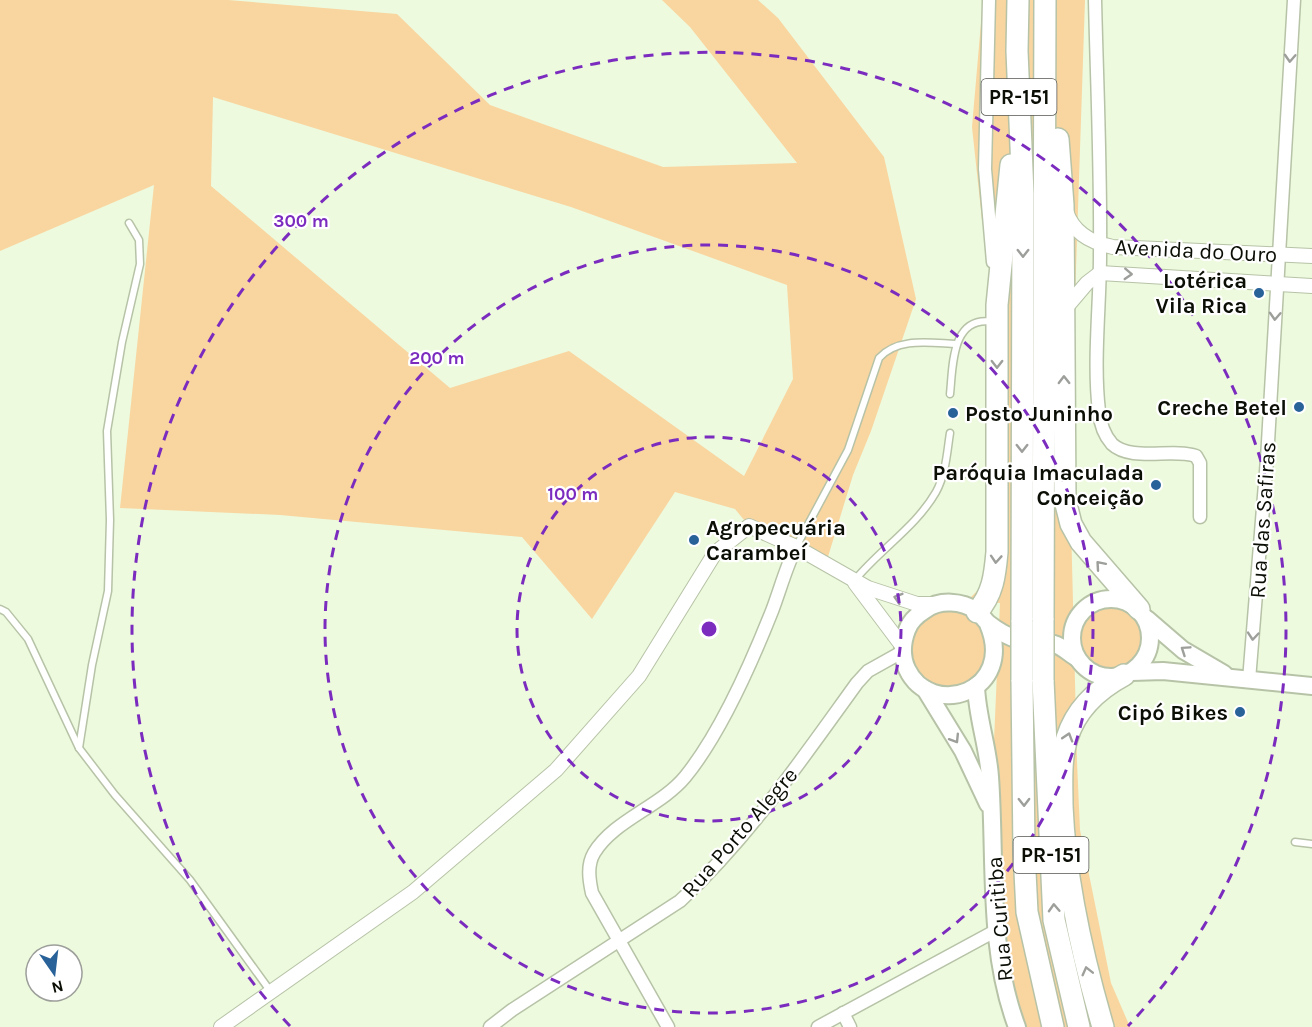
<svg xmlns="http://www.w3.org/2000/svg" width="1312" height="1027" viewBox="0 0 1312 1027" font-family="Karla,sans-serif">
	<rect width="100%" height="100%" fill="#edfadd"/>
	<!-- green -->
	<g fill="#f9d5a0" fill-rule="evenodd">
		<path d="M0,0H228L397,14L490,105L663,167L797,163L690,27L662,0H758L778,18L884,157L916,299L871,431L853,475L827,560L749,526L735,509L675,492L592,619L522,537L280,515L120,508L154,185L0,251ZM213,97L571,207L787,285L793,379L744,476L569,351L450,388L211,186Z"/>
		<polygon points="983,0 1085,0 1075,298 1071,524 1077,762 1080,830 1111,983 1130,1027 1017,1027 1005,989 991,810 1000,603 967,601 982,586 988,576 997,305 982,220 972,127"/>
		<circle cx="1111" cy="638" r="37"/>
		<polygon points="932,607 976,613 992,661 957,693 926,688 906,661 911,625"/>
	</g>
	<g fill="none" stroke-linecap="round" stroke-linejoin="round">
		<defs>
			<g id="service">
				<path d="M950,394C953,366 951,314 994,322"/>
				<polyline points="943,474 993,474"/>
				<path d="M796,547L848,450L879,358C898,337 930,343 956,344"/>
				<path d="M854,581C879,550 916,527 936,492C946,474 947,452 950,433"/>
				<polyline points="0,609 6,612 28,639 79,748 115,795 190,880 271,992"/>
				<polyline points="79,748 92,665 108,591 110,520 107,431 122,342 140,264 139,240 129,223"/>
				<polyline points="1295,842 1312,844"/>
			</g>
			<g id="minor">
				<polyline points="989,0 985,169 993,262"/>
				<path d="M1095,0C1097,85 1101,170 1100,256C1100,305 1093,362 1099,411C1100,422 1104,435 1112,444C1131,462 1172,448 1196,456L1200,463V517"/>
				<polyline points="1249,680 1267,459 1294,0"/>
				<polyline points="843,1013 850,1027"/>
				<path d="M490,1027L512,1010L680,901C749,837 802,759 857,683L868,671L902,652"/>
				<path d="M668,1027L592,893C589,879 587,865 594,853C614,820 660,807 685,777C721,733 751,664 772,611C780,590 786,567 796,547"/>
				<polyline points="818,1027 997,930"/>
			</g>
			<g id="tertiary">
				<path d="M1066,211C1073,233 1092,243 1113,247L1312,256"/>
				<polyline points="1064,310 1087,283 1100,273 1312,286"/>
				<polyline points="855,583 903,647"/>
				<polyline points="221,1027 413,892 556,770 639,676 715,553 749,526 796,547 868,588 917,604 937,604"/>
			</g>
			<g id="secondary">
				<circle cx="1111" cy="638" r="39"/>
				<polyline points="1147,619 1183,650 1224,674"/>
				<path d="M988,624C1017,692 931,720 907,669C901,656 902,643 907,630C910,621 917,615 925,610C940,599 962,601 977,611C982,615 985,621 989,624C998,631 1011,638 1022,641C1032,644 1044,641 1054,644C1062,646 1070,654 1077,658"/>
				<polyline points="1132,672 1163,671 1312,686"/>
				<path d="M976,686C977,717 988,746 990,777C996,860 987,948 1017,1027"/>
				<polyline points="925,689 963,751 988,804"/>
			</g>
			<g id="motorway">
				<polyline points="1018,0 1017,51 1023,194 1022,622"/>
				<polyline points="1058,139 1063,205 1065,500 1071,524 1081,542 1139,609"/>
				<path d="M977,612C993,594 995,575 997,552V305L1011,165"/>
				<polyline points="1043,620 1045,0"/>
				<polyline points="1022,680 1024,852 1027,912 1053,1027"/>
				<polyline points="1043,680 1054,920 1079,1027"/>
				<path d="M1103,1027C1082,955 1065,881 1062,806C1062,784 1060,760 1067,738C1076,709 1098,689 1124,675"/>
			</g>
		</defs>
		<!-- service casing -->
		<use href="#service" stroke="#b7c3a7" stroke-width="9"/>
		<!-- minor casing -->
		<use href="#minor" stroke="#b7c3a7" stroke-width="15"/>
		<!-- tertiary casing -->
		<use href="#tertiary" stroke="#b7c3a7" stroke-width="16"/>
		<!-- secondary casing -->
		<use href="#secondary" stroke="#b7c3a7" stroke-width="20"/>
		<!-- motorway casing -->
		<use href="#motorway" stroke="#b7c3a7" stroke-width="24"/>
		<!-- service -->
		<use href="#service" stroke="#fff" stroke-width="6"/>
		<!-- minor -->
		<use href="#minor" stroke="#fff" stroke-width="12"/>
		<!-- tertiary -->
		<use href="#tertiary" stroke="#fff" stroke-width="14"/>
		<!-- secondary -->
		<use href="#secondary" stroke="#fff" stroke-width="16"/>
		<!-- motorway -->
		<use href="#motorway" stroke="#fff" stroke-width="21"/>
		<defs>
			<g id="motorway-bridge">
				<polyline points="1043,620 1043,680"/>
				<polyline points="1022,622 1022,680"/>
			</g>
		</defs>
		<!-- motorway-bridge casing -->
		<use href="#motorway-bridge" stroke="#b7c3a7" stroke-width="24" stroke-linecap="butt"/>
		<!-- motorway-bridge -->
		<use href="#motorway-bridge" stroke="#fff" stroke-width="21"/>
	</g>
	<!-- one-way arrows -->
	<defs><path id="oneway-chevron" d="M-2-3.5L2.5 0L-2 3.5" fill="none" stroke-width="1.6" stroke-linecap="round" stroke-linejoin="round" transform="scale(1.5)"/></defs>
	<g stroke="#9d9f9b">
		<use href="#oneway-chevron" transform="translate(1290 58) rotate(93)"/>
		<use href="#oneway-chevron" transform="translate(1023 253) rotate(90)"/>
		<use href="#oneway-chevron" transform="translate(1128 274) rotate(3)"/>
		<use href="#oneway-chevron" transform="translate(1275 316) rotate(93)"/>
		<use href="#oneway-chevron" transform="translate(997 364) rotate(90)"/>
		<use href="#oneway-chevron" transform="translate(1064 380) rotate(-91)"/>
		<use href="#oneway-chevron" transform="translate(1022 448) rotate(90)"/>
		<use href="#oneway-chevron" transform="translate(996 559) rotate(94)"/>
		<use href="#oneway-chevron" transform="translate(1100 565) rotate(-131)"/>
		<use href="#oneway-chevron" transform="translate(898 598) rotate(-163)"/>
		<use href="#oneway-chevron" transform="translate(1253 636) rotate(95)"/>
		<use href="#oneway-chevron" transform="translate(1185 650) rotate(-146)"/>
		<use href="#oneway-chevron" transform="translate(1068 737) rotate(-73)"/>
		<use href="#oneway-chevron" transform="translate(955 739) rotate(58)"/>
		<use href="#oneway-chevron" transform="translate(1024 802) rotate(89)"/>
		<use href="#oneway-chevron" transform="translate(1054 908) rotate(-93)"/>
		<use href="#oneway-chevron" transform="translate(1087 971) rotate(-104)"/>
	</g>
	<!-- distance rings -->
	<g fill="none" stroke="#7b2cbf" stroke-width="3" stroke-dasharray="10 8">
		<circle cx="709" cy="629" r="192"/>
		<circle cx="709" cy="629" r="384"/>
		<path d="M290 1026A577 577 0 1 1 1128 1026"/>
	</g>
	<!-- markers -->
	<g fill="#286299" stroke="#fff" stroke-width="2">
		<circle cx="1259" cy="293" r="6"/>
		<circle cx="1299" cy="407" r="6"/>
		<circle cx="953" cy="413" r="6"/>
		<circle cx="1156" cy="485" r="6"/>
		<circle cx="694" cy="540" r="6"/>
		<circle cx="1240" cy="712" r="6"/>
	</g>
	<g text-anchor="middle" stroke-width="4.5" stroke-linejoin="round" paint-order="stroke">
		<!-- shield labels -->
		<g fill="#fff" stroke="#545650" stroke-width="1.5">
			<rect x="981.5" y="79" width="75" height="36" rx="4.5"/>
			<rect x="1013.5" y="837" width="75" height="36" rx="4.5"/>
		</g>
		<g font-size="21" font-weight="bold" fill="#0a0e05">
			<text x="1019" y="104">PR-151</text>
			<text x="1051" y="862">PR-151</text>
		</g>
		<!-- street labels -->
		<g font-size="22" fill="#0a0e05" stroke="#fff">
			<text transform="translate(1196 250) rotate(3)" y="8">Avenida do Ouro</text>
			<text transform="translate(1262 520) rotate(-86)" y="8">Rua das Safiras</text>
			<text transform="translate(739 832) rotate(-49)" y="8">Rua Porto Alegre</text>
			<text transform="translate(999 919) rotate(-95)" y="8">Rua Curitiba</text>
		</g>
		<!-- poi labels -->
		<g font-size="22" font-weight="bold" fill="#0a0e05" stroke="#fff" text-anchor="end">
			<text x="1247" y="288">Lotérica<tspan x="1247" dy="25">Vila Rica</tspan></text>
			<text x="1287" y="415">Creche Betel</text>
			<text x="965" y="421" text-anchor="start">Posto Juninho</text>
			<text x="1144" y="480">Paróquia Imaculada<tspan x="1144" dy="25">Conceição</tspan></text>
			<text x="706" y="535" text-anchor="start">Agropecuária<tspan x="706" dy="25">Carambeí</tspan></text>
			<text x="1228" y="720">Cipó Bikes</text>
		</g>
	</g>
	<circle cx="709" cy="629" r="9" fill="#7b2cbf" stroke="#fff" stroke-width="3"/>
	<g font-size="18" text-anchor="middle" font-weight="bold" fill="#7b2cbf" stroke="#fff" stroke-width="4.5" stroke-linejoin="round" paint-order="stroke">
		<text x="301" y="227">300 m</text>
		<text x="437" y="364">200 m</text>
		<text x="573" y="500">100 m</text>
	</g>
	<!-- north arrow -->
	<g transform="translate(54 973) rotate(166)"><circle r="28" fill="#ffffff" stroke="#9d9f9b" stroke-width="1.5"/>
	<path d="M0-4.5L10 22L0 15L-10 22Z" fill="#286299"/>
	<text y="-9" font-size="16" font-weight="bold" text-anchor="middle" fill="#0a0e05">N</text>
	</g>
</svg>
